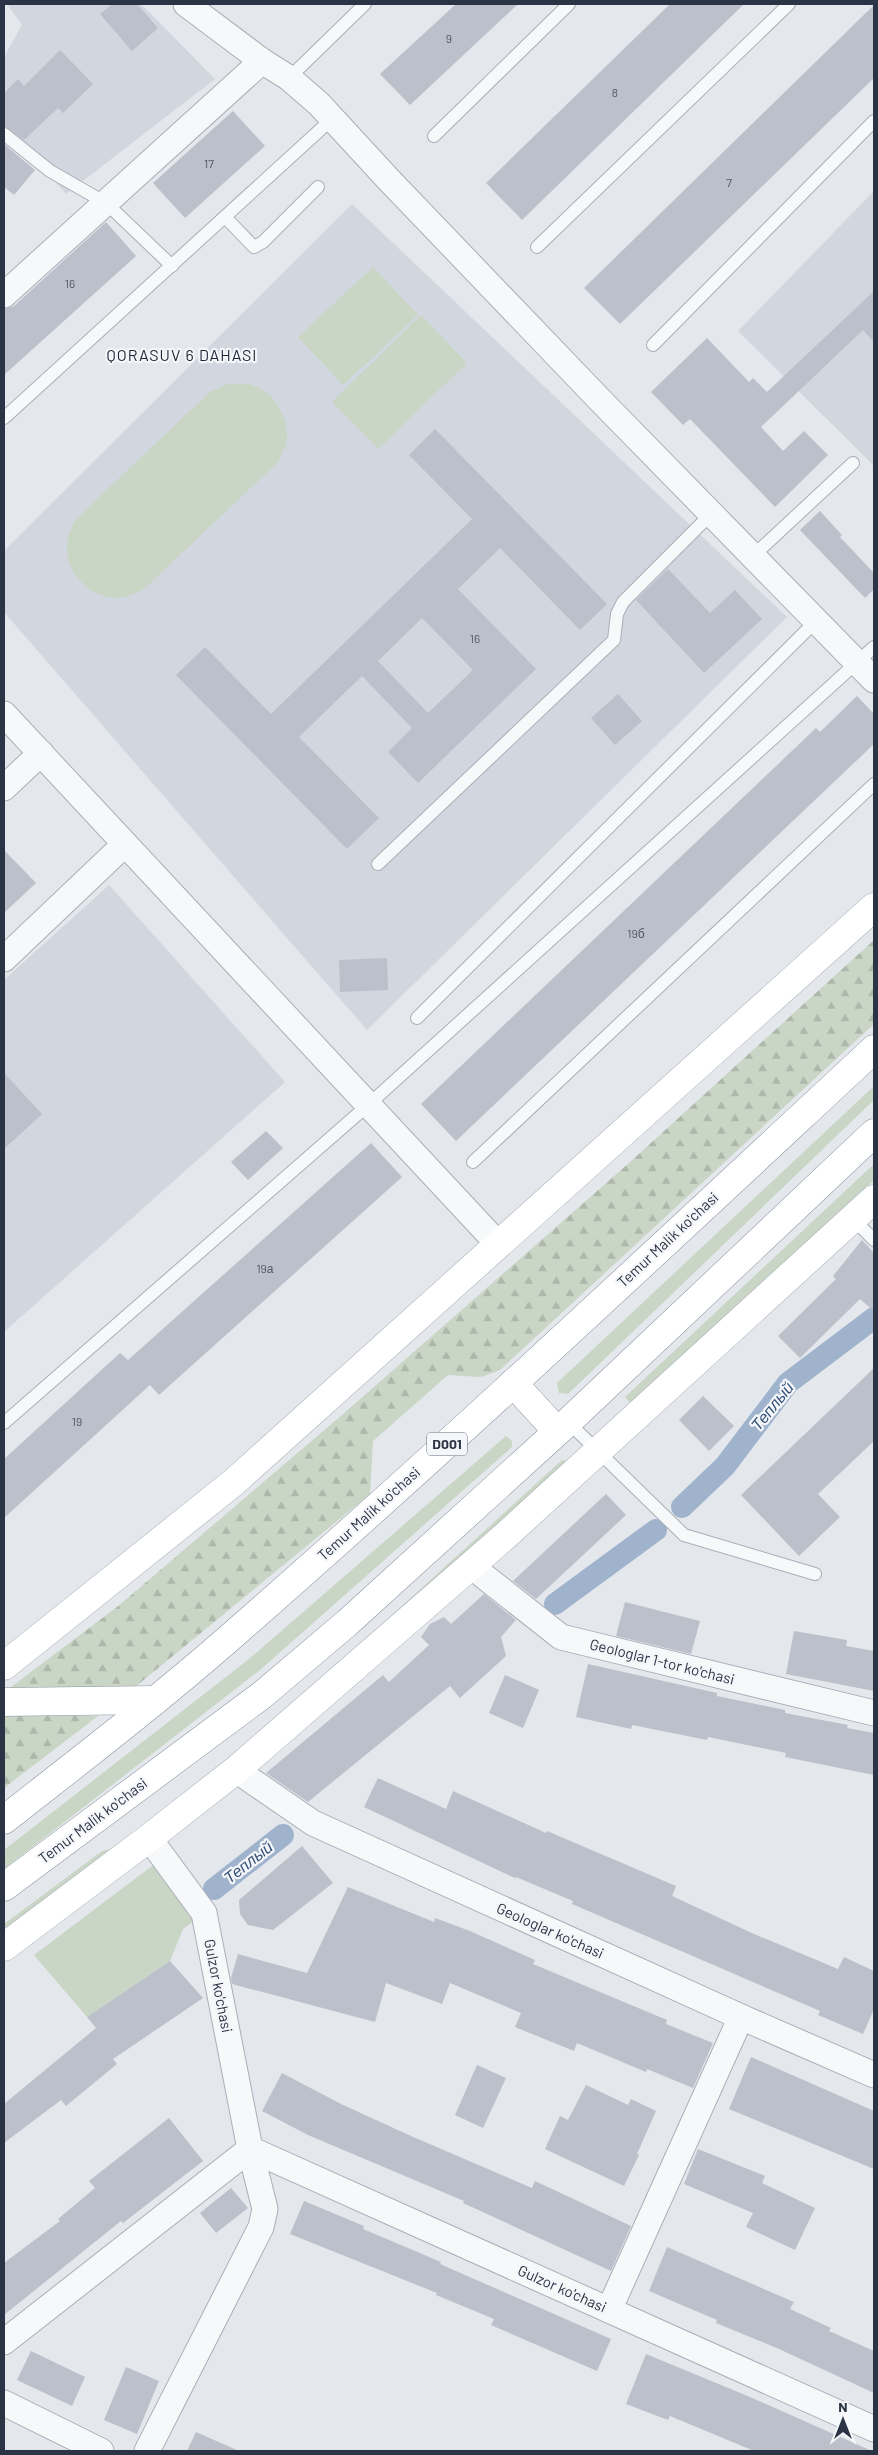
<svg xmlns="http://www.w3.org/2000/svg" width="878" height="2455" viewBox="0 0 878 2455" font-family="Barlow,sans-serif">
	<defs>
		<pattern id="forest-firs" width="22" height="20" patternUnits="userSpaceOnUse" patternTransform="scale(1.25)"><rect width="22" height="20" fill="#c9d6c5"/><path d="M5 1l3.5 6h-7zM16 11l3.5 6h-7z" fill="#adb8ab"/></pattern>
	</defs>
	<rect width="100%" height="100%" fill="#e4e7ec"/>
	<!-- built -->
	<g fill="#d2d6de">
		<polygon points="7,4 141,4 215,79 66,194 4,122 4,57 22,25"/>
		<polygon points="874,191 874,466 738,331"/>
		<polygon points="352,204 787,617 367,1030 4,612 4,551"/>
		<polygon points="109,885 285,1082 4,1332 4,980"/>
	</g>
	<!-- green -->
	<g fill="#c9d6c5">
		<polygon points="373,267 418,315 343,385 298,337"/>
		<polygon points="421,315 467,363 378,449 332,402"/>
		<path d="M228,384C235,384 242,383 248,384C273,389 291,418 286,443C285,449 281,456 279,461L143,590C137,592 131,596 125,597C91,603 61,571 68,538C69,532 73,525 75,520L211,391Z"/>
		<polygon points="874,1086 874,1100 568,1394 559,1393 557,1383"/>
		<polygon points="874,1164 874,1180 634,1407 625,1397"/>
		<polygon points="506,1436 512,1441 512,1447 260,1670 4,1869 4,1850 249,1659"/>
		<polygon points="562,1460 573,1461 334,1668"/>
		<polygon points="128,1846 4,1938 4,1924 102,1851"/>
		<polygon points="156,1863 195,1920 183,1929 170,1961 87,2017 34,1955"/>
	</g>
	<!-- forest -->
	<g fill="url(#forest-firs)">
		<polygon points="874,940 874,1024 500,1370 481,1377 448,1375 373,1441 370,1494 129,1692 7,1690 117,1607 342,1415 629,1163"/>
		<polygon points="4,1715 98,1716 4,1788"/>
	</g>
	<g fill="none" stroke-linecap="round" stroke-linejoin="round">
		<!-- canal -->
		<g stroke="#9fb4cc" stroke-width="22">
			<polyline points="682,1507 725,1466 788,1383 874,1318"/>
			<polyline points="555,1604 656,1530"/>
			<polyline points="214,1889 283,1835"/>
		</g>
	</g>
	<!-- building -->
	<g fill="#bbc0ca" fill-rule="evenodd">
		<polygon points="112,4 137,4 158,28 132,51 100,14"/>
		<polygon points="456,4 518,4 410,105 380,74"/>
		<polygon points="670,4 744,4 522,220 486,183"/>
		<polygon points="874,5 874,78 620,324 584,288"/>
		<polygon points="60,50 93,84 63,113 58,108 24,140 4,126 4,93 18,79 24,86"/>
		<polygon points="233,111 265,146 185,218 153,183"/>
		<polygon points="4,144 35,170 14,195 4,187"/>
		<polygon points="106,222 136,256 4,375 4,309 14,306"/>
		<polygon points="874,291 874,342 863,330 761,427 783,451 804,431 828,455 775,507 690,419 683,425 651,392 707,338 749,382 753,378 767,392"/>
		<path d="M435,429L607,604L580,630L500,548L458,589L536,669L418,783L388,752L412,728L362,676L299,737L379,818L347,849L176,675L205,647L271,714L472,519L409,455ZM422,618L473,670L428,713L378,661Z"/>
		<polygon points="820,511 842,535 840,537 874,573 874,589 865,598 800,530"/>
		<polygon points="668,569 710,613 735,590 762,619 704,673 636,600"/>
		<polygon points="618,694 642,721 615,745 591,718"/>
		<polygon points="857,696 874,714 874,744 456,1141 421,1104 816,728 820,732"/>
		<polygon points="4,850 36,883 4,913"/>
		<polygon points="387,958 388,990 340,992 339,960"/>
		<polygon points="4,1073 42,1114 4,1149"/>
		<polygon points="266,1131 283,1148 248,1180 231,1162"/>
		<polygon points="371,1143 402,1177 159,1395 150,1385 4,1518 4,1459 120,1353 128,1360"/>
		<polygon points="862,1240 874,1253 874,1311 860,1299 800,1358 778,1336 836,1279 833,1276"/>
		<polygon points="874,1368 874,1441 818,1494 840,1517 799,1556 741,1495"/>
		<polygon points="703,1396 734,1426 709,1451 679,1420"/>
		<polygon points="606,1494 626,1515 536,1599 513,1581"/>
		<polygon points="484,1594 516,1620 501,1637 506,1656 460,1698 450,1686 308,1802 266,1773 383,1675 389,1682 429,1645 421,1637 430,1624 444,1617 451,1624"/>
		<polygon points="625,1602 700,1621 691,1654 616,1636"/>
		<polygon points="794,1631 847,1640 846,1646 874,1651 874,1691 786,1674"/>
		<polygon points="588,1664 717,1693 717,1696 785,1710 785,1713 848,1725 847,1728 874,1733 874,1775 785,1757 786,1753 708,1737 707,1740 632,1725 631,1729 576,1717"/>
		<polygon points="505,1675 539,1690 523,1728 489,1713"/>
		<polygon points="378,1778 446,1809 453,1791 546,1833 547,1831 676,1886 672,1896 754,1934 838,1969 844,1957 874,1971 874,2009 863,2034 818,2015 820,2011 572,1904 573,1901 516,1877 515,1878 364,1807"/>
		<polygon points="302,1846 333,1883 273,1930 248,1925 240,1914 239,1900"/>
		<polygon points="348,1887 434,1922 435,1918 470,1931 535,1960 533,1964 667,2020 666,2024 713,2043 693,2088 647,2069 646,2072 577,2043 574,2051 515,2027 521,2013 450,1983 442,2004 386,1983 375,2022 232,1984 231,1978 238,1954 307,1973"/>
		<polygon points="170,1961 203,1998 113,2059 117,2064 66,2106 61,2100 4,2143 4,2104 96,2028 87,2017"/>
		<polygon points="751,2057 874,2111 874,2169 729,2109"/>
		<polygon points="477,2065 506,2078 483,2128 455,2115"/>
		<polygon points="282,2073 341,2104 411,2136 532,2188 535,2181 631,2226 611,2271 463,2203 464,2201 308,2135 262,2111"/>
		<polygon points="586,2085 628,2105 631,2099 656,2111 637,2154 639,2155 624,2186 545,2149 560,2116 568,2120"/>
		<polygon points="169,2118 203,2161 123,2223 121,2221 4,2315 4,2263 60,2221 58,2219 95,2188 89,2181"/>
		<polygon points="698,2149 765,2176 762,2183 815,2208 795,2250 746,2227 753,2213 684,2184"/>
		<polygon points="231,2188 248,2208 216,2233 200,2213"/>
		<polygon points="304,2201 364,2226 363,2229 441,2262 440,2264 611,2339 597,2371 491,2325 494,2319 436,2295 437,2293 290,2234"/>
		<polygon points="667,2247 794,2302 790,2309 831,2328 829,2331 874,2351 874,2393 779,2349 716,2323 717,2320 649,2291"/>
		<polygon points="31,2351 85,2377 72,2406 17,2380"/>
		<polygon points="646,2354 750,2397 872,2451 754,2451 670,2416 668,2420 626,2404"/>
		<polygon points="126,2367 159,2381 137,2434 104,2420"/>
		<polygon points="196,2432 239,2451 187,2451"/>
	</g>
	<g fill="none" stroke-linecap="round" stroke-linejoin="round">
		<defs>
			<g id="lane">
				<polyline points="289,78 365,4"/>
				<polyline points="4,134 50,171 106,203 172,266"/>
				<polyline points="434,136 569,4"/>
				<polyline points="225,217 254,247 263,242 318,187"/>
				<polyline points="537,247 789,4"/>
				<polyline points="653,345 874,121"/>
				<polyline points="4,418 332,119"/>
				<polyline points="753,556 853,463"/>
				<polyline points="378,864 614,640 617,614 623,602 711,514"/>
				<polyline points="417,1018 817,620"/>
				<polyline points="473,1162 874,784"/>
				<polyline points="853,1219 874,1240"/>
				<polyline points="568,1422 684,1535 815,1574"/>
				<polyline points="4,1423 367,1106 874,647"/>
			</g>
			<g id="street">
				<polyline points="186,4 262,61 289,78 319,104 389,180 599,399 874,680"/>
				<polyline points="4,295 262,61"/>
				<polyline points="4,714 499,1245"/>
				<polyline points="4,788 41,753"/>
				<polyline points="4,959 125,844"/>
				<polyline points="471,1566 561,1637 874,1713"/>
				<polyline points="236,1770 313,1823 741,2017 874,2075"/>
				<polyline points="149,1838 204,1913 250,2149 874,2429"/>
				<polyline points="609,2310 741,2017"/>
				<polyline points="4,2342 250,2149 265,2209 261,2227 147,2451"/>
				<polyline points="4,2403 101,2451"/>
			</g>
			<g id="secondary">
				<polyline points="4,1666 234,1482 874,907"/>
				<polyline points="4,1947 149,1838 236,1770 505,1536 874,1199"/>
			</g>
			<g id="highway">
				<polyline points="513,1383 557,1431"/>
				<polyline points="4,1702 155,1700"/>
				<path d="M4,1820C79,1761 155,1703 227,1640C447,1448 660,1248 874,1049"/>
				<polyline points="4,1887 262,1695 347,1623 568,1422 874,1133"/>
			</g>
		</defs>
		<!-- lane casing -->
		<use href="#lane" stroke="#a9aeb7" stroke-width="14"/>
		<!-- street casing -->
		<use href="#street" stroke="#a9aeb7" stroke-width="27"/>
		<!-- secondary casing -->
		<use href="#secondary" stroke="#a9aeb7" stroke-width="29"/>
		<!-- highway casing -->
		<use href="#highway" stroke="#8b94a3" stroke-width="29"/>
		<!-- lane -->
		<use href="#lane" stroke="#f7f8fa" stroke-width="12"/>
		<!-- street -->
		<use href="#street" stroke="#f7f8fa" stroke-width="25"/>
		<!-- secondary -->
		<use href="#secondary" stroke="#fff" stroke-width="28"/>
		<!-- highway -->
		<use href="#highway" stroke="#fff" stroke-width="28"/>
	</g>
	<g text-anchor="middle" stroke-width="4.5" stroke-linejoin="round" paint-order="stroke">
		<!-- number labels -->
		<g font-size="12" fill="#4f5766">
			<text x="449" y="43">9</text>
			<text x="615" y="97">8</text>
			<text x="209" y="168">17</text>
			<text x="729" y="187">7</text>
			<text x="70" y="288">16</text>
			<text x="475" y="643">16</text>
			<text x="636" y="938">19б</text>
			<text x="265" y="1273">19а</text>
			<text x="77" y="1426">19</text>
		</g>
		<!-- shield labels -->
		<rect fill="#f4f6f9" stroke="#676e7b" stroke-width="1" x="427" y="1432.5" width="40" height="23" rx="4"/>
		<g font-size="14" font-weight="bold" fill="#2b3445">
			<text x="447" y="1449">D001</text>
		</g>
		<!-- street labels -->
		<g font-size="15" fill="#2b3445" stroke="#f4f6f9">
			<text transform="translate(668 1240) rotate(-43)" y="5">Temur Malik ko'chasi</text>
			<text transform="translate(369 1514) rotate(-42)" y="5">Temur Malik ko'chasi</text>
			<text transform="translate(662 1662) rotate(14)" y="5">Geologlar 1-tor ko'chasi</text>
			<text transform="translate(93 1821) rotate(-37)" y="5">Temur Malik ko'chasi</text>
			<text transform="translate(550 1931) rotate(24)" y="5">Geologlar ko'chasi</text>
			<text transform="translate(218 1986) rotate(79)" y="5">Gulzor ko'chasi</text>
			<text transform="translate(562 2289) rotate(24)" y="5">Gulzor ko'chasi</text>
		</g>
		<!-- neighbourhood labels -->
		<g font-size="16" letter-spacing="1" fill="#1d2536" stroke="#f4f6f9">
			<text x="182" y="361">QORASUV 6 DAHASI</text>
		</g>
		<!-- water labels -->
		<g font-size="16" font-style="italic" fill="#34527a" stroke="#f4f6f9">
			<text transform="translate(772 1406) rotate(-51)" y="6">Теплый</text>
			<text transform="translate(248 1862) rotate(-38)" y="6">Теплый</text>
		</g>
	</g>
	<!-- border -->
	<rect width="878" height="2455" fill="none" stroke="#2b3445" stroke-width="10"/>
	<!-- north arrow -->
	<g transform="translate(843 2420)" stroke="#f4f6f9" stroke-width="4" paint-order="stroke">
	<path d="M0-4L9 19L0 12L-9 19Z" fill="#2b3445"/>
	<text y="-8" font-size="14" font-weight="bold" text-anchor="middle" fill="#2b3445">N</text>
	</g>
</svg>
